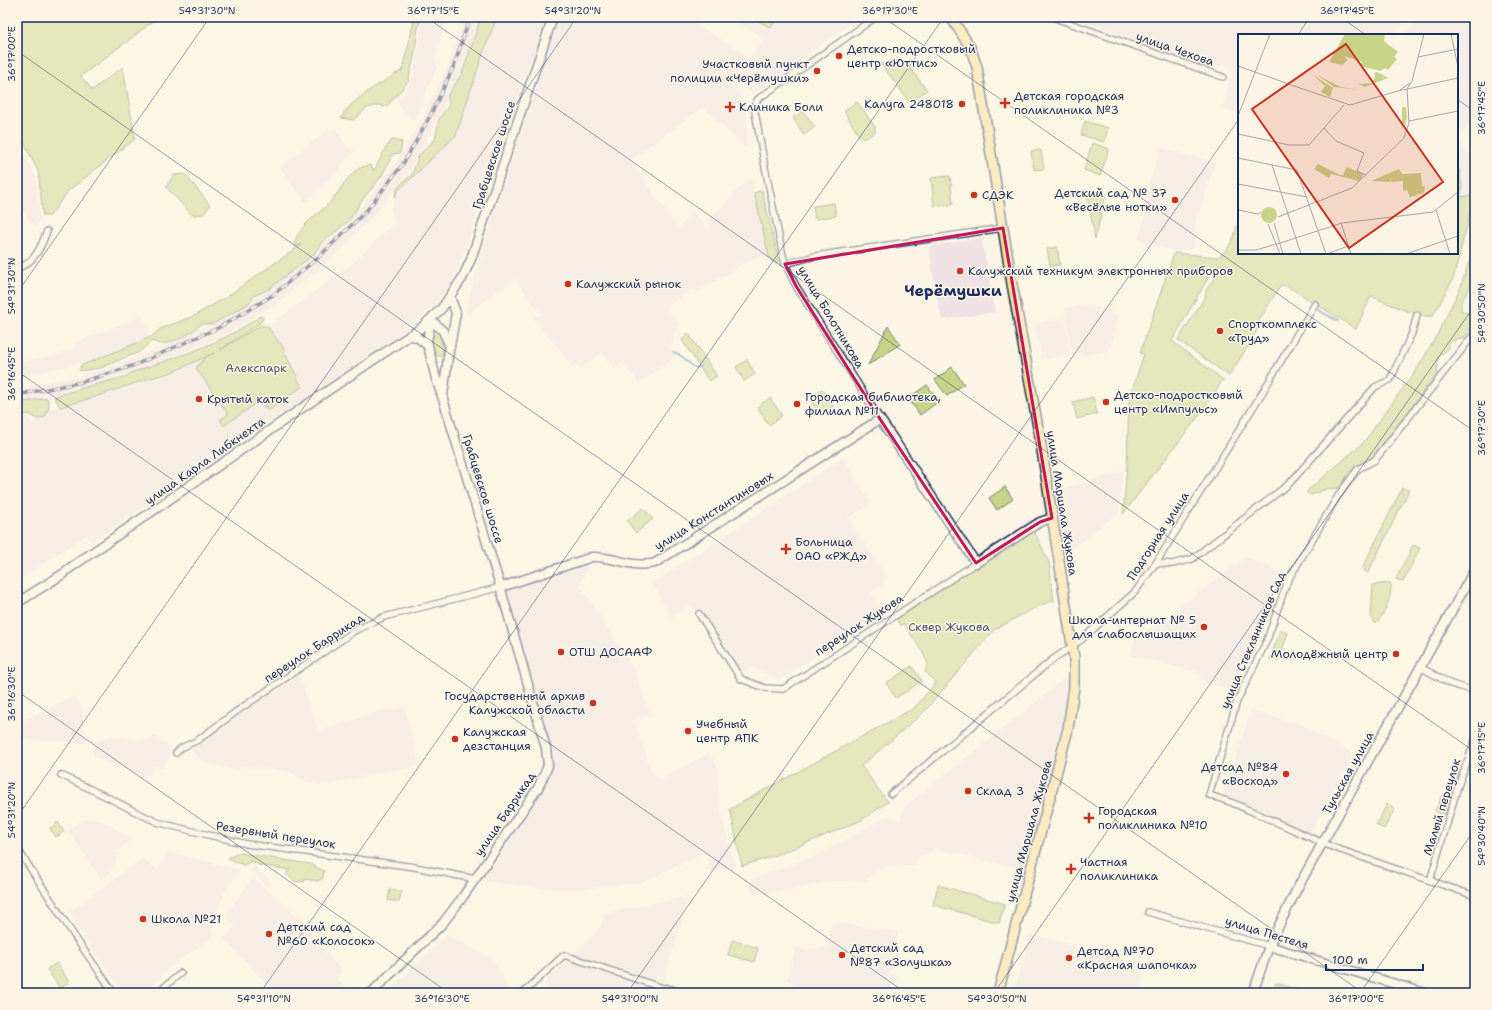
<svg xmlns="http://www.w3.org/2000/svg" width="1492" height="1010" viewBox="0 0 1492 1010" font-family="'Shantell Sans',sans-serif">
	<rect width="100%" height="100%" fill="#fcf5e5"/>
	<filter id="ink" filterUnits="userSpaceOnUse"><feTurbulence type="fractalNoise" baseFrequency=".025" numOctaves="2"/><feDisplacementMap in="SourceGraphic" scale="8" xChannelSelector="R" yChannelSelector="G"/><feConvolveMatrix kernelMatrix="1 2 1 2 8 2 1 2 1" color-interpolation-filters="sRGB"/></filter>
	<g filter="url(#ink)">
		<!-- built -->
		<g fill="#f0e2e4">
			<polygon points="423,17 446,17 435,59 437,67 425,95 423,106 413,120 404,113 397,100 413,78"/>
			<polygon points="464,17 479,17 463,70 438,120 410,169 373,216 326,263 278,302 224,335 138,373 84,390 17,404 17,389 80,376 133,359 217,322 269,290 316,252 362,206 398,161 425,114 449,64"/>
			<polygon points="494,17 546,17 456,275 451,284 433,307 406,329 331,381 91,542 86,535 17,581 17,416 29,414 32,426 48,410 115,392 167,376 195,363 224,349 261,325 268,327 352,264 394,223 391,208 397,192 456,135"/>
			<polygon points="559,17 691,17 696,25 732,46 748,59 736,78 737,88 736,91 741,97 747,116 746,148 703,107 630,160 679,230 692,210 709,230 712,228 706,220 731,199 729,197 749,180 752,183 769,256 754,259 735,266 736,269 696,292 693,288 666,307 680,326 673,335 671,349 677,356 639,383 623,363 615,369 602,353 580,369 576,364 573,367 534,318 541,314 515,279 517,277 466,315 470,293 497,205"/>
			<polygon points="731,17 859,17 753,95 737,78 762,41 759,35"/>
			<polygon points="1070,17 1408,17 1392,35 1239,35 1239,114 1223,108 1231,71 1225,69 1227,64 1222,63 1220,68 1204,63"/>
			<polygon points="1419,17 1475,17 1475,126 1467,125 1463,133 1457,129 1457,35 1404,35"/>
			<polygon points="335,129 347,146 354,151 329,180 305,202 280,167 328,130 330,133"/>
			<polygon points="1457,138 1472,160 1475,182 1475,194 1460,197 1460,170 1457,168"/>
			<polygon points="17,139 36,177 40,221 35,226 20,208 17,211"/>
			<polygon points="1161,148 1215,163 1195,223 1193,249 1175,252 1138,239 1149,204 1145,197"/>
			<polygon points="982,238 995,312 942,320 936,295 929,246"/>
			<polygon points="1088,305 1119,315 1109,351 1082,355 1071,347 1065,308"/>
			<polygon points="142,316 151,337 92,360 17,378 17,362 48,357 76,349 75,343"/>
			<polygon points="1065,318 1071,355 1041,360 1035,323"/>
			<polygon points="843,458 871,503 848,518 888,580 871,593 884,612 779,680 751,666 738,677 690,605 671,617 653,583"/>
			<polygon points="1123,471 1119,512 1062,557 1052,492"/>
			<polygon points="1246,557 1279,571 1253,639 1231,690 1200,680 1201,673 1130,655 1135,640"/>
			<polygon points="589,560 580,586 634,669 650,715 633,720 651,770 660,780 709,753 719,770 717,774 721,814 733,860 737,866 710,872 706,851 641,883 579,889 537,888 479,880 551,769 506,592 507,589 571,569"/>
			<polygon points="299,675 318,732 385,710 391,711 404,707 419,765 330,784 319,785 302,780 291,772 243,766 236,770 202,762 191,750 266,696 276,692"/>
			<polygon points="1063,679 1069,681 1062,728 1043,800 1023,869 933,848 927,855 918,856 914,866 886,865 864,881 831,881 794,889 752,894 751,880 762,875 821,854 888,816 900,821 904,807 1027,710"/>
			<polygon points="75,696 81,706 87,742 80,743 62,741 31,741 17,734 18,723"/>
			<polygon points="1251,711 1290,722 1296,722 1354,754 1310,833 1223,794"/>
			<polygon points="153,735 171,747 172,751 163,768 153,766 150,775 143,776 137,772 136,774 116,766 95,757 93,750 96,741 113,736 139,740 152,740"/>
			<polygon points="84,819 101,820 133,839 117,851 119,855 110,873 101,879 68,830"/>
			<polygon points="167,852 240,870 228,884 211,926 213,937 171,966 146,993 123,993 68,913 142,859 158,870"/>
			<polygon points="255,866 271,883 267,887 251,870"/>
			<polygon points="253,878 273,895 292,912 306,930 341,970 337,979 350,993 276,993 224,939 235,925 225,916"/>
			<polygon points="688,897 664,980 654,993 553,993 544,983 601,927 604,914 674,899"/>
			<polygon points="832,922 898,932 890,959 894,960 890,974 897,977 891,993 792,993 795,983 787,980 796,947 809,951 811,948 820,950 821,947 826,948"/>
			<polygon points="1030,934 1146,966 1138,993 1014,993"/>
			<polygon points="447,935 491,958 511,993 386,993"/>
		</g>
		<!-- green -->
		<g fill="#c7d387" stroke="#718172">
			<polygon points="17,17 159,17 81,76 92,90 123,67 135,139 69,190 50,216 43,216 38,171 17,129"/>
			<path d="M415,17H422L418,28L414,57L408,82L388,105L384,107L380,105L367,108L353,120L341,118C350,99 384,82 402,70Z"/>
			<polygon points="481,17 497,17 483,53 456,135 397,192 395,197 397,188 412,174 419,155 435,139 439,119 449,105 448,95 462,74"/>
			<polygon points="761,17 772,17 776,19 771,28 759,21"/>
			<polygon points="881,64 911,69 927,90 910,103"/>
			<polygon points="857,102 859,104 875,127 875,132 864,139 860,137 845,113 845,110"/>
			<polygon points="803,111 815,127 804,135 793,118"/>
			<polygon points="1085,121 1108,128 1104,142 1081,135"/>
			<path d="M392,140L402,142L400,153L393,154L382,176L363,199L349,220L333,234L322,242L314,254L269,289L254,296L248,304L213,324H201C192,334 175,342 161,344C158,344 155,342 152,341L139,352L100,368L80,371V366L151,337L160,329L196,315L229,295L301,245L294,246C297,226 318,215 331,201C339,192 345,180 354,172C358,168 365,166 371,165L374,171L385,149Z"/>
			<polygon points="1092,143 1109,149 1100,176 1084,170"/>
			<polygon points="1041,150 1044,169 1034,170 1031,151"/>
			<path d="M1457,168L1460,170L1462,189L1460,197L1475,195L1453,279L1433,316C1419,319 1386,302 1371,296L1356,329L1287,286L1281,285L1263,314L1257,325V330L1249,345L1229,376L1178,340L1205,297C1206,284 1219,274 1229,266C1220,263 1217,266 1211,273L1172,341L1223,380L1198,417L1123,514L1127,465L1129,399L1144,354L1140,353L1174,253L1218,257C1232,249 1234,234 1239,220V253H1457Z"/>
			<polygon points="185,174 210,205 204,214 192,215 166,187 174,175"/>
			<polygon points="950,176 953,204 934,206 931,178"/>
			<polygon points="762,190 778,258 776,264 771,260 769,256 754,193"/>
			<polygon points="1086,190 1106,195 1095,239"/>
			<polygon points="834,203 836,216 815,219 813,206"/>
			<polygon points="1475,243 1475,280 1461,302 1461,310 1471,315 1475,322 1465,337 1451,341 1448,349 1438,357 1437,374 1389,436 1370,458 1349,472 1340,488 1326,489 1311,495 1306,492 1363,443 1417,369 1437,335 1461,286"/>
			<polygon points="1057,247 1060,265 1050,266 1047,249"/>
			<path d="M260,316L263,318L261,322L220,350L261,325L268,327L285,350L284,352L298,378V380L302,387L268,411L260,400L224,426L220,420L228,414L196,368L206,357L214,353L173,372L145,380L95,397L60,407L54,397L89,386L126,377L133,372C177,357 222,344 260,316Z"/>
			<polygon points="888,326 900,344 868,365"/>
			<polygon points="436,330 440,334 444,351 442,355 438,356 435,355 431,340 431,333"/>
			<polygon points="688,333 717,376 709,381 682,340"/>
			<polygon points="747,360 755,374 744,381 736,367"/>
			<polygon points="952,367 964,384 947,396 935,380"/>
			<polygon points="927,385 939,401 920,415 908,398"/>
			<polygon points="822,389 833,406 820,415 809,398"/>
			<polygon points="1093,397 1097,414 1077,419 1073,402"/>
			<polygon points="47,398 49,407 45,417 37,419 29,414 17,416 17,403"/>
			<polygon points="770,398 782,416 769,425 757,407"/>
			<polygon points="1005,487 1013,499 997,510 989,498"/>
			<polygon points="1402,488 1409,490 1368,573 1362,569"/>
			<polygon points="643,508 653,519 636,533 627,521"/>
			<polygon points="1033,529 1049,562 1054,601 1040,605 994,630 923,713 861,766 888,802 860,821 777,855 742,866 730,809 914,708 936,683 925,671 928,664 922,651 904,624 900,625 897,619"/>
			<polygon points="1413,545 1420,548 1403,582 1396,579"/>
			<path d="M1391,583C1392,598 1386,612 1376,624L1371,617L1373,585Z"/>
			<polygon points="1280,630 1288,633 1278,662 1270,659"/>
			<polygon points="912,666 922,681 896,698 886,683"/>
			<polygon points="1442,796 1450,800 1445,815 1435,811"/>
			<polygon points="1387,804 1395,809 1384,829 1376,825"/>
			<polygon points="58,822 64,832 56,837 50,828"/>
			<polygon points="239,853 310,864 324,871 323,878 318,881 305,879 304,882 293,881 286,873 290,870 258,865 253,861 243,865 228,858"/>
			<polygon points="938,885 1005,904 999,923 933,905"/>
			<polygon points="390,889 402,891 399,902 388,900"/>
			<polygon points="732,940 758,948 754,962 728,955"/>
			<polygon points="57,963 69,982 60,989 47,969"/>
			<polygon points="1276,983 1308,993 1273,993"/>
		</g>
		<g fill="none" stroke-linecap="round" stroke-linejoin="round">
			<!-- stream -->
			<g stroke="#6593ba" stroke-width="2">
				<polyline points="1318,310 1338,321"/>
				<path d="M673,352C683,354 687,363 696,368L701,366"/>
			</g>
			<defs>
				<g id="street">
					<polyline points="876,17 758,99 754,106 764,162 782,251 785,264 796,286 880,419"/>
					<polyline points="1052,17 1223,77"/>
					<polyline points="785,264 815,256 1003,228"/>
					<path d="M17,268C34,264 41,247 47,231"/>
					<polyline points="1475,333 1375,460 1358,469 1338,496 1287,582 1267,640 1237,701 1209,795 1233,803 1332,847 1475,896"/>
					<polyline points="1156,563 1172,564 1192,559 1289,484 1375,387 1390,380 1412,333 1417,315"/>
					<polyline points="699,614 741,679 765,688 783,689 976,563"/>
					<polyline points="1420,667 1451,684 1475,691"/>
					<polyline points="176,753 181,748 198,740 237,711 356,630 384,617 501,587"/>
					<polyline points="61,775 111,799 134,811 157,822 192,831 247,844 415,867 475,879"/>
					<polyline points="891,794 1052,660 1081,640 1135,592 1156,563 1259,398 1315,304"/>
					<polyline points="17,848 77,940 114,993"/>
					<polyline points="1430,881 1458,786 1475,741"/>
					<polyline points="1148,912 1269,946"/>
					<polyline points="157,993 181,973"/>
					<polyline points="523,993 564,955 666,989"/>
				</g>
				<g id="secondary">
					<polyline points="431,320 443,331 450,346"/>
					<polyline points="410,335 418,338 428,346"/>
					<polyline points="443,396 448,357 456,313 450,297"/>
					<polyline points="67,570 305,406 421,328 442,308 463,277 471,259 553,17"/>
					<path d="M501,587L592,557C614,556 633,569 655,563L880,419L976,563L1040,522L1052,518"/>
					<polyline points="17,603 63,574"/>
					<polyline points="1269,946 1425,993"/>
					<polyline points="371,993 443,923 462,898 538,788 548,766 546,748 498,579 443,399 436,379 428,346 427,341 431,320"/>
					<polyline points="663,993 666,989 678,993"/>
					<polyline points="1253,993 1269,946 1298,887 1475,569"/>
				</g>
				<polyline id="primary" points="951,17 970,47 977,67 1012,284 1041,444 1074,658 1074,687 1068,729 998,993"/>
			</defs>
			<!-- street casing -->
			<use href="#street" stroke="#1b2f5e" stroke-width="8"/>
			<!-- secondary casing -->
			<use href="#secondary" stroke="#1b2f5e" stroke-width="11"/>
			<!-- primary casing -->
			<use href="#primary" stroke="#1b2f5e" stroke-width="12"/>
			<!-- street -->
			<use href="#street" stroke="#fcf5e5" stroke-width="5.5"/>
			<!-- secondary -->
			<use href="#secondary" stroke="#fcf5e5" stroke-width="8"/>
			<!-- primary -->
			<use href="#primary" stroke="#fdde96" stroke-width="9"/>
			<defs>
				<polyline id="rail" points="17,395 82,382 135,365 220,327 273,295 320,256 367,210 403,164 430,116 454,66 470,17"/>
			</defs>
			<!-- rail casing -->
			<use href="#rail" stroke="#1b2f5e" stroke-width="3.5"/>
			<!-- rail -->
			<use href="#rail" stroke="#fcf5e5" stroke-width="2" stroke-dasharray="6" stroke-linecap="butt"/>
		</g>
	</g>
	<!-- marked area -->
	<path d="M0 0H1492V1010H0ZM1003,228L1052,518L1040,522L976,563L880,419L796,286L785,264Z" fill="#fcf5e5" fill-opacity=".55" fill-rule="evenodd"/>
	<path fill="none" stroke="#c2185b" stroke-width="3" stroke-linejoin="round" d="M1003,228L1052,518L1040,522L976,563L880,419L796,286L785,264Z"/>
	<!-- ticks -->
	<path fill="none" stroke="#1b2f5e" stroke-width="1" stroke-opacity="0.45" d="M426,17L1475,752M883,17L1475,432M1340,17L1366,35M1298,35L1310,17M17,51L1363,993M1457,99L1475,112M17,293L210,17M17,371L906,993M17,691L449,993M17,817L577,17M260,993L944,17M627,993L1239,119M994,993L1475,305M1360,993L1475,829"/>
	<!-- markers -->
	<g fill="#c8321e" stroke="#fcf5e5" stroke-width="1.5">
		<circle cx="839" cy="56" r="4"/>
		<circle cx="817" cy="71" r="4"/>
		<path d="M1003 97h4v4h4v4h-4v4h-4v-4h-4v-4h4z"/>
		<circle cx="962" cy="104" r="4"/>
		<path d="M728 101h4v4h4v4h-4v4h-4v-4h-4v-4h4z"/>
		<circle cx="974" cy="195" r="4"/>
		<circle cx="1175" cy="200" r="4"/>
		<circle cx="960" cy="271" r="4"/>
		<circle cx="568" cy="284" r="4"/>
		<circle cx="1220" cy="331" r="4"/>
		<circle cx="199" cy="399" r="4"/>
		<circle cx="1106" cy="402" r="4"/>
		<circle cx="797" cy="404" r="4"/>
		<path d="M784 543h4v4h4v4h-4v4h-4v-4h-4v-4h4z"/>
		<circle cx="1204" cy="627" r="4"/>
		<circle cx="561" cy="652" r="4"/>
		<circle cx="1396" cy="654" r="4"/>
		<circle cx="593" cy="703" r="4"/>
		<circle cx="688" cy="731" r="4"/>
		<circle cx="455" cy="739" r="4"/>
		<circle cx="1286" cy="774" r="4"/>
		<circle cx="968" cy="791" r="4"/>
		<path d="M1087 812h4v4h4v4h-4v4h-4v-4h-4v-4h4z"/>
		<path d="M1069 863h4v4h4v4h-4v4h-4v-4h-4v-4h4z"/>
		<circle cx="143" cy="919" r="4"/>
		<circle cx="269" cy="934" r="4"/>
		<circle cx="842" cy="955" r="4"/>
		<circle cx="1069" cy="958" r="4"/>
	</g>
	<g text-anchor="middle" stroke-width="3" stroke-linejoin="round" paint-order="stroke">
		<!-- poi labels -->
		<g font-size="12" fill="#1b2f5e" stroke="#fcf5e5" text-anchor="start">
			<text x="847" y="53">Детско-подростковый<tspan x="847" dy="14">центр «Юттис»</tspan></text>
			<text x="809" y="68" text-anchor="end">Участковый пункт<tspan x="809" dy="14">полиции «Черёмушки»</tspan></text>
			<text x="1014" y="100">Детская городская<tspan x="1014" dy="14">поликлиника №3</tspan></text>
			<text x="954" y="108" text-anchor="end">Калуга 248018</text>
			<text x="739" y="111">Клиника Боли</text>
			<text x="1167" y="197" text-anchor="end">Детский сад № 37<tspan x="1167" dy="14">«Весёлые нотки»</tspan></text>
			<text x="982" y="199">СДЭК</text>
			<text x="968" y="275">Калужский техникум электронных приборов</text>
			<text x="576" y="288">Калужский рынок</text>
			<text x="1228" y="328">Спорткомплекс<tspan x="1228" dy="14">«Труд»</tspan></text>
			<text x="1114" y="399">Детско-подростковый<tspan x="1114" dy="14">центр «Импульс»</tspan></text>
			<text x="805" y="401">Городская библиотека,<tspan x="805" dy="14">филиал №11</tspan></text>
			<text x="207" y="403">Крытый каток</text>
			<text x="795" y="546">Больница<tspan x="795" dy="14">ОАО «РЖД»</tspan></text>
			<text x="1196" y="624" text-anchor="end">Школа-интернат № 5<tspan x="1196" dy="14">для слабослышащих</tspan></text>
			<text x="569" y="656">ОТШ ДОСААФ</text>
			<text x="1388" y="658" text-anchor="end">Молодёжный центр</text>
			<text x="585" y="700" text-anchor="end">Государственный архив<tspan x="585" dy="14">Калужской области</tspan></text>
			<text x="696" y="728">Учебный<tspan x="696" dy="14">центр АПК</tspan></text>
			<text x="463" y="736">Калужская<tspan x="463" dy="14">дезстанция</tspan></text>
			<text x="1278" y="771" text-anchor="end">Детсад №84<tspan x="1278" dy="14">«Восход»</tspan></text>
			<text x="976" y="795">Склад 3</text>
			<text x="1098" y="815">Городская<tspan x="1098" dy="14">поликлиника №10</tspan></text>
			<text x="1080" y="866">Частная<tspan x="1080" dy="14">поликлиника</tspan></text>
			<text x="151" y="923">Школа №21</text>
			<text x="277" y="931">Детский сад<tspan x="277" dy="14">№60 «Колосок»</tspan></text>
			<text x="850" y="952">Детский сад<tspan x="850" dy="14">№87 «Золушка»</tspan></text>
			<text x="1077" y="955">Детсад №70<tspan x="1077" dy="14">«Красная шапочка»</tspan></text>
		</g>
		<!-- street labels -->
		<g font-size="12" fill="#1b2f5e" stroke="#fcf5e5">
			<text transform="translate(1175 49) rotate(19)" y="4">улица Чехова</text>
			<text transform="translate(494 155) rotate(-72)" y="4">Грабцевское шоссе</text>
			<text transform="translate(831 317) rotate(59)" y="4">улица Болотникова</text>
			<text transform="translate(205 461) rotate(-35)" y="4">улица Карла Либкнехта</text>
			<text transform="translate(483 489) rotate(73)" y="4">Грабцевское шоссе</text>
			<text transform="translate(1062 503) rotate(81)" y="4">улица Маршала Жукова</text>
			<text transform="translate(714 511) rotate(-32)" y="4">улица Константиновых</text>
			<text transform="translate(1158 536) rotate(-57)" y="4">Подгорная улица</text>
			<text transform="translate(859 625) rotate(-33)" y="4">переулок Жукова</text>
			<text transform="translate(1253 640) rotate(-67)" y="4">улица Стеклянников Сад</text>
			<text transform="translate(314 648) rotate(-33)" y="4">переулок Баррикад</text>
			<text transform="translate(1348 773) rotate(-61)" y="4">Тульская улица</text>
			<text transform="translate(1442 807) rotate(-73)" y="4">Малый переулок</text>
			<text transform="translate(505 814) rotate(-56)" y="4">улица Баррикад</text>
			<text transform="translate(1029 831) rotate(-75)" y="4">улица Маршала Жукова</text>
			<text transform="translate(276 835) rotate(9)" y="4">Резервный переулок</text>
			<text transform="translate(1267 933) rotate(17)" y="4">улица Пестеля</text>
		</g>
		<!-- park labels -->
		<g font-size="12" fill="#465868" stroke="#fcf5e5">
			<text x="256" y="372">Алекспарк</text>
			<text x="949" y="631">Сквер Жукова</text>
		</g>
		<!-- district labels -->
		<g font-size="16" font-weight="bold" fill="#1b2f5e" stroke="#fcf5e5">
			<text x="953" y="296">Черёмушки</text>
		</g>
	</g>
	<!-- overview -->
	<g transform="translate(1238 34)">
		<rect width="220" height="220" fill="#fcf5e5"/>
		<path d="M107,0H147L146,7L160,18L156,23L159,25L150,36L147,34L143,37L123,32L124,28L106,22L110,26L104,31L91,28ZM139,38L147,42L143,45L148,42L150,44L127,53L120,50L134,49L137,43L136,39ZM75,41L95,54L92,63L83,58L87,52ZM79,41L103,53L121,56L96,53ZM164,73H168L169,83L167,91L164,90ZM80,130L102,141H105L109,133L126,140L121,147L93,140L91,144L76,135ZM161,135L164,140L183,139L184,152L187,153L186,159L172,163L169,156L165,157V147L153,148V144L152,148L133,147ZM23 181a8 8 0 1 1 16 0a8 8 0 1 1-16 0Z" fill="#c7d387"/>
		<path fill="none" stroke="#a2a6af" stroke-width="1" d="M213,0L220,33M180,23L220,15M0,32L59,53M59,53L112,71L160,57L220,44M162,56L172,49M0,82L32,0M171,87L220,77M86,94L98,107L126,119L119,137L128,141M0,100L51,111H71L106,71M0,124L59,136L88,220M34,131L63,220M0,150L69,163M0,176L20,180L23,178M198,176L212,220M40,183L114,154L166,104L171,89L169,55L174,47L186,0M36,189L45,220M103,189L113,220M30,190L42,220M39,210L104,189L195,178L220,158M0,216H18L38,210M89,220L110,212M168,220L220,202"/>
		<path fill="#c8321e" fill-opacity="0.15" stroke="#c8321e" stroke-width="2" d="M108,10L205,148L111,214L14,75Z"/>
		<rect width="220" height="220" fill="none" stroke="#1b2f5e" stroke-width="2"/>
	</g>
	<!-- margin -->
	<rect width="1492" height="1010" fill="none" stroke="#fcf5e5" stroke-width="44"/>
	<!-- scale -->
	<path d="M1326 964v6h97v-6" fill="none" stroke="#1b2f5e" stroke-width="2"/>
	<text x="1332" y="964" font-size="12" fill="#1b2f5e" stroke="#fcf5e5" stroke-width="3" paint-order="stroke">100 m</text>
	<rect x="22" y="22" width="1448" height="966" fill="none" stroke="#1b2f5e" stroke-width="1.5"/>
	<g font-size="10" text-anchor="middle" fill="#1b2f5e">
		<text x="207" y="14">54°31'30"N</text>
		<text x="433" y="14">36°17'15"E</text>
		<text x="573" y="14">54°31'20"N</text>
		<text x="890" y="14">36°17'30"E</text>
		<text x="1347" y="14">36°17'45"E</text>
		<text transform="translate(11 54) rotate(-90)" y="4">36°17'00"E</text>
		<text transform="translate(1481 108) rotate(-90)" y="4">36°17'45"E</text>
		<text transform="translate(11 286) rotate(-90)" y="4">54°31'30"N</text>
		<text transform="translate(1481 313) rotate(-90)" y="4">54°30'50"N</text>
		<text transform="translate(11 374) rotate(-90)" y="4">36°16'45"E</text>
		<text transform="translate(1481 428) rotate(-90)" y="4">36°17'30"E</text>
		<text transform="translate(11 694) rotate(-90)" y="4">36°16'30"E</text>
		<text transform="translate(1481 748) rotate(-90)" y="4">36°17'15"E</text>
		<text transform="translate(11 810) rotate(-90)" y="4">54°31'20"N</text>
		<text transform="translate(1481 836) rotate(-90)" y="4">54°30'40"N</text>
		<text x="264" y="1002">54°31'10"N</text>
		<text x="442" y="1002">36°16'30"E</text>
		<text x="630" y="1002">54°31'00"N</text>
		<text x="899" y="1002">36°16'45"E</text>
		<text x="997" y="1002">54°30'50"N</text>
		<text x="1356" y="1002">36°17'00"E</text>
	</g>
</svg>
